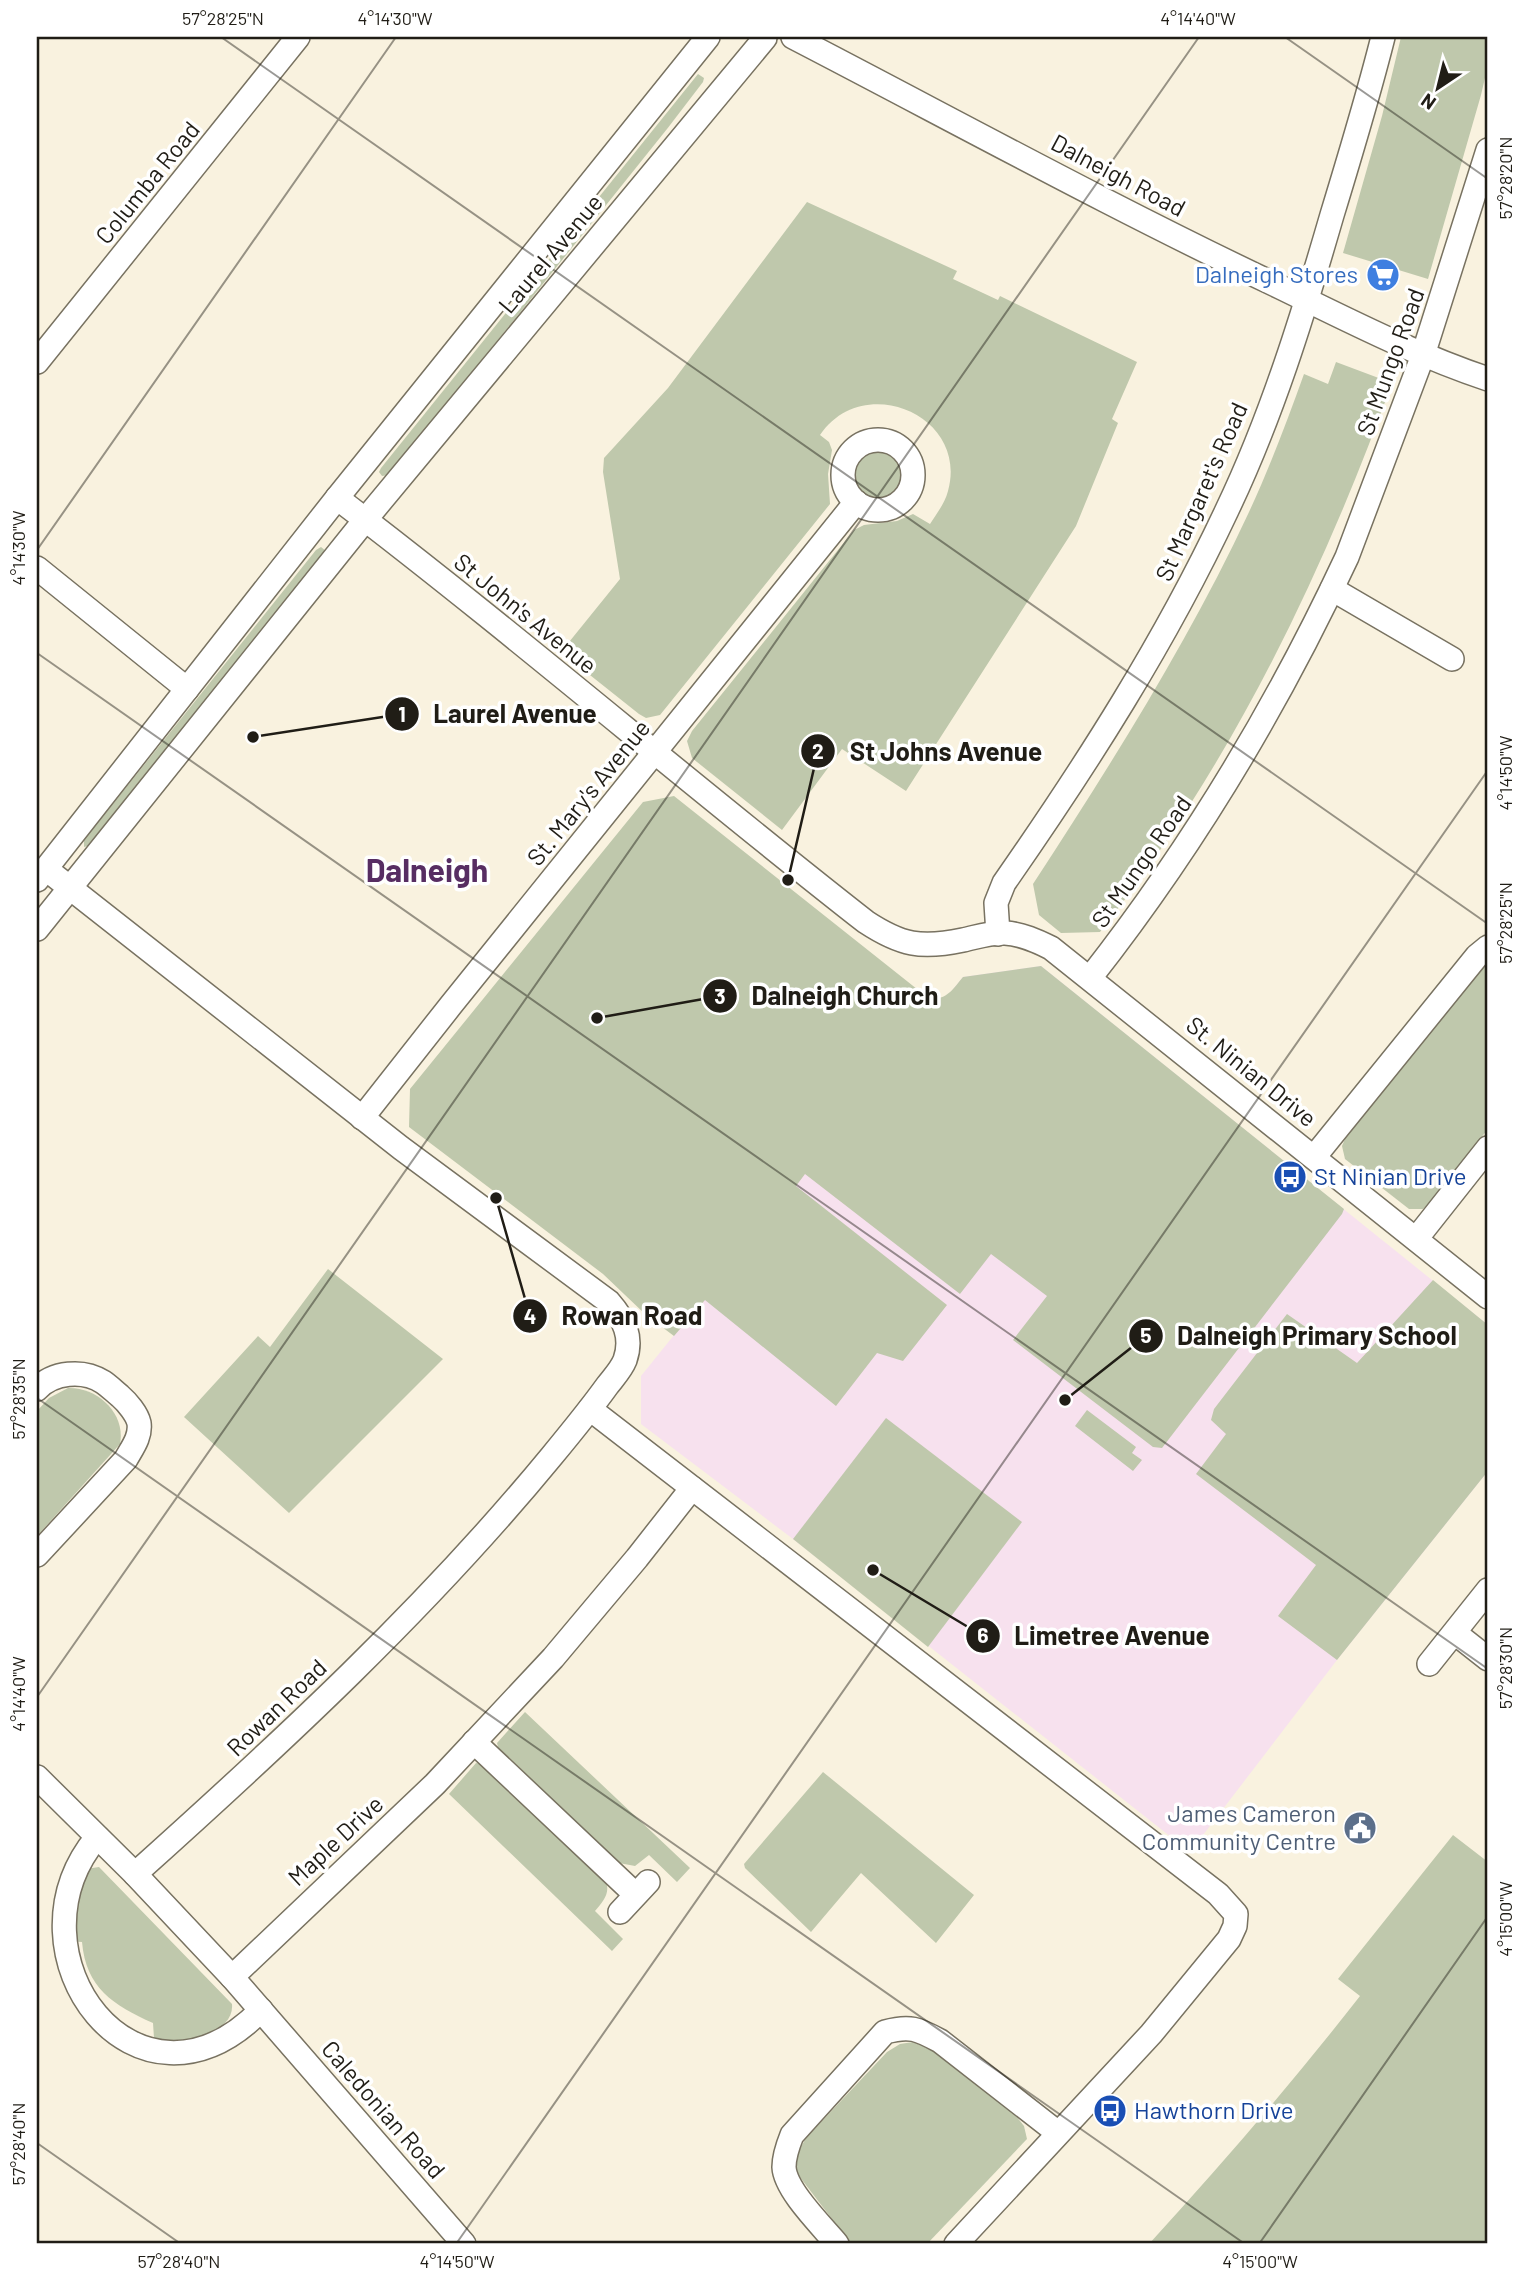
<svg xmlns="http://www.w3.org/2000/svg" width="1525" height="2281" viewBox="0 0 1525 2281" font-family="Barlow,sans-serif">
	<rect width="100%" height="100%" fill="#f9f2df"/>
	<!-- education -->
	<polygon fill="#f7e1ee" points="1041,966 1488,1325 1488,1471 1337,1660 1190,1852 793,1539 641,1424 641,1376 963,977"/>
	<!-- green -->
	<g fill="#bfc8ac">
		<polygon points="1401,37 1488,37 1488,65 1481,95 1428,279 1343,253 1382,116"/>
		<polygon points="698,74 704,78 703,82 667,129 390,475 382,476 379,472 381,468"/>
		<path d="M807,202L957,271L953,279L998,300L1000,296L1137,362L1112,419L1118,423L1076,526L906,791L842,749L782,830L692,758L687,741L692,731L854,530L864,525L897,521L913,514L930,524C937,513 945,503 948,491C969,415 863,371 820,435L829,442L832,450L828,474L830,504L660,715L646,718L639,714L561,652L620,579L603,472L604,458L668,388Z"/>
		<path d="M1336,362L1392,383C1321,579 1229,768 1100,932L1061,933L1039,915L1033,884C1111,764 1188,643 1249,512C1270,467 1287,421 1304,374L1328,384Z"/>
		<circle cx="878" cy="475" r="24"/>
		<polygon points="321,547 326,551 91,845 84,847 84,840 316,550"/>
		<path d="M674,796L927,997C946,1002 952,990 963,977L1041,966L1344,1209L1342,1214L1162,1448L1153,1447L1013,1340L1047,1296L991,1254L960,1294L805,1174L796,1186L947,1305L903,1361L877,1353L836,1406L705,1300L674,1336L646,1315L603,1274L409,1127L410,1089L643,802Z"/>
		<polygon points="1488,960 1488,1129 1429,1203 1423,1209 1409,1209 1345,1159 1342,1146 1345,1139"/>
		<polygon points="328,1269 443,1359 289,1513 184,1417 258,1336 270,1347"/>
		<polygon points="1433,1280 1488,1325 1488,1471 1337,1660 1278,1616 1316,1565 1196,1474 1226,1434 1211,1420 1214,1409 1287,1314 1357,1363"/>
		<path d="M68,1388C98,1387 126,1414 120,1444L37,1536V1411L49,1398Z"/>
		<polygon points="1087,1410 1136,1447 1132,1453 1142,1460 1133,1471 1075,1426"/>
		<polygon points="886,1418 1022,1522 928,1647 793,1539"/>
		<polygon points="525,1712 690,1868 677,1882 649,1855 635,1866 619,1863 498,1747 497,1743"/>
		<path d="M476,1763L482,1764L604,1878C612,1891 604,1901 595,1911L623,1939L612,1951L449,1794Z"/>
		<polygon points="823,1772 974,1895 936,1943 861,1873 811,1932 745,1868 744,1864"/>
		<path d="M1453,1835L1488,1862V2244H1149C1222,2164 1293,2082 1360,1996L1338,1979Z"/>
		<path d="M99,1867L232,2004C235,2036 177,2046 154,2038L153,2023C113,2005 86,1988 82,1942L66,1941L86,1869Z"/>
		<polygon points="913,2042 934,2051 1012,2111 1024,2126 1027,2139 927,2244 851,2244 796,2172 797,2154 806,2138 887,2052 900,2044"/>
	</g>
	<g fill="none" stroke-linecap="round" stroke-linejoin="round">
		<defs>
			<g id="street">
				<path d="M793,37C955,121 1115,209 1280,287C1348,320 1416,355 1488,379"/>
				<polyline points="37,362 298,37"/>
				<circle cx="878" cy="475" r="35"/>
				<path d="M337,498C517,635 688,783 866,922C901,945 921,949 963,940C977,937 991,932 1005,933C1022,934 1037,941 1051,948L1488,1297"/>
				<polyline points="37,568 187,689"/>
				<polyline points="1332,589 1452,659"/>
				<path d="M46,869L401,1148L609,1302C624,1319 633,1337 625,1360C621,1370 613,1378 607,1386C589,1411 570,1434 551,1457C426,1609 281,1743 135,1874"/>
				<polyline points="37,880 337,498 708,37"/>
				<polyline points="37,929 365,520 765,38"/>
				<path d="M998,934L996,903L1004,883C1087,764 1165,642 1227,510C1272,416 1303,315 1332,215C1350,156 1368,97 1383,37"/>
				<path d="M1090,978C1193,847 1277,707 1347,557L1423,355L1488,150"/>
				<polyline points="362,1118 451,1005 856,502"/>
				<polyline points="1315,1156 1477,956 1488,947"/>
				<polyline points="1416,1239 1488,1148"/>
				<path d="M37,1389C53,1372 83,1369 103,1382C109,1386 115,1392 120,1396C127,1402 137,1414 139,1423C141,1437 132,1448 126,1459L37,1555"/>
				<polyline points="590,1409 1218,1894 1236,1914 1235,1926 1229,1939 1151,2034 956,2244"/>
				<polyline points="1455,1633 1488,1659"/>
				<polyline points="1429,1664 1488,1590"/>
				<polyline points="474,1742 635,1894"/>
				<polyline points="37,1777 135,1874 232,1977 464,2244"/>
				<path d="M97,1837C0,1954 138,2136 261,2010"/>
				<polyline points="620,1912 648,1882"/>
				<polyline points="232,1977 435,1784 553,1658 637,1558 692,1488"/>
				<path d="M837,2244C822,2226 785,2190 784,2167C784,2156 788,2145 792,2135L885,2032C910,2025 918,2029 940,2041L1058,2133"/>
			</g>
		</defs>
		<!-- street casing -->
		<use href="#street" stroke="#787261" stroke-width="26"/>
		<!-- street -->
		<use href="#street" stroke="#fff" stroke-width="23"/>
	</g>
	<!-- ticks -->
	<path fill="none" stroke="#201d16" stroke-width="2" stroke-opacity="0.45" d="M221,37L1488,924M1285,37L1488,179M37,550L396,37M37,653L1488,1669M37,1398L1245,2244M37,1697L1199,37M37,2143L181,2244M456,2244L1488,770M1259,2244L1488,1916"/>
	<!-- icons -->
	<defs>
		<symbol id="supermarket-disc" viewBox="-11 -11 22 22"><circle r="9.5" fill="#3f7fe0" stroke="#fff"/><path d="M-6-5.5h2.5l.6 2H6L4.5 2H-2.5L-4.4-4H-6ZM-1.5 3.2a1.3 1.3 0 1 0 .1 0ZM3 3.2a1.3 1.3 0 1 0 .1 0Z" fill="#fff"/></symbol>
		<symbol id="bus-disc" viewBox="-11 -11 22 22"><circle r="9.5" fill="#1a4fb4" stroke="#fff"/><path d="M-5-6H5V4H4V6H2V4H-2V6H-4V4H-5ZM-3.5-4V0h7V-4ZM-3.5 1.2v1.5H-2V1.2ZM2 1.2v1.5H3.5V1.2Z" fill="#fff"/></symbol>
		<symbol id="civic-disc" viewBox="-11 -11 22 22"><circle r="9.5" fill="#5c6f8a" stroke="#fff"/><path d="M-.6-6.5H3V-4.5H.6V-3L4-1V1h2V6H-6V1h2V-1L-.6-3ZM-1.2 2.5V6h2.4V2.5Z" fill="#fff"/></symbol>
	</defs>
	<g fill-rule="evenodd">
		<use href="#supermarket-disc" x="1364" y="256" width="38" height="38"/>
		<use href="#bus-disc" x="1271" y="1158" width="38" height="38"/>
		<use href="#civic-disc" x="1341" y="1809" width="38" height="38"/>
		<use href="#bus-disc" x="1091" y="2092" width="38" height="38"/>
	</g>
	<g text-anchor="middle" stroke-width="7" stroke-linejoin="round" paint-order="stroke">
		<!-- street labels -->
		<g font-size="24" fill="#201d16" stroke="#fff">
			<text transform="translate(1118 176) rotate(28)" y="8">Dalneigh Road</text>
			<text transform="translate(148 183) rotate(-51)" y="8">Columba Road</text>
			<text transform="translate(551 254) rotate(-50)" y="8">Laurel Avenue</text>
			<text transform="translate(1391 362) rotate(-70)" y="8">St Mungo Road</text>
			<text transform="translate(1202 492) rotate(-66)" y="8">St Margaret's Road</text>
			<text transform="translate(525 614) rotate(39)" y="8">St John's Avenue</text>
			<text transform="translate(589 793) rotate(-51)" y="8">St. Mary's Avenue</text>
			<text transform="translate(1142 862) rotate(-55)" y="8">St Mungo Road</text>
			<text transform="translate(1251 1072) rotate(39)" y="8">St. Ninian Drive</text>
			<text transform="translate(277 1708) rotate(-44)" y="8">Rowan Road</text>
			<text transform="translate(336 1841) rotate(-43)" y="8">Maple Drive</text>
			<text transform="translate(383 2110) rotate(49)" y="8">Caledonian Road</text>
		</g>
		<!-- shop labels -->
		<g font-size="24" fill="#366cbe" stroke="#fff" text-anchor="end">
			<text x="1358" y="283">Dalneigh Stores</text>
		</g>
		<!-- transit labels -->
		<g font-size="24" fill="#164399" stroke="#fff" text-anchor="start">
			<text x="1314" y="1185">St Ninian Drive</text>
			<text x="1134" y="2119">Hawthorn Drive</text>
		</g>
		<!-- service labels -->
		<g font-size="24" fill="#4e5e75" stroke="#fff" text-anchor="end">
			<text x="1336" y="1822">James Cameron<tspan x="1336" dy="28">Community Centre</tspan></text>
		</g>
		<!-- district labels -->
		<g font-size="32" font-weight="bold" fill="#572d62" stroke="#fff">
			<text x="427" y="882">Dalneigh</text>
		</g>
	</g>
	<!-- callouts -->
	<path fill="none" stroke="#201d16" stroke-width="2.5" d="M253 737L402 714M788 880L818 751M597 1018L720 996M496 1198L530 1316M1065 1400L1146 1336M873 1570L983 1636"/>
	<g fill="#201d16" stroke="#fff" stroke-width="2.5">
		<circle cx="253" cy="737" r="7"/>
		<circle cx="788" cy="880" r="7"/>
		<circle cx="597" cy="1018" r="7"/>
		<circle cx="496" cy="1198" r="7"/>
		<circle cx="1065" cy="1400" r="7"/>
		<circle cx="873" cy="1570" r="7"/>
		<circle cx="402" cy="714" r="18"/>
		<circle cx="818" cy="751" r="18"/>
		<circle cx="720" cy="996" r="18"/>
		<circle cx="530" cy="1316" r="18"/>
		<circle cx="1146" cy="1336" r="18"/>
		<circle cx="983" cy="1636" r="18"/>
	</g>
	<g font-size="21" text-anchor="middle" font-weight="bold" fill="#fff">
		<text x="402" y="722">1</text>
		<text x="818" y="759">2</text>
		<text x="720" y="1004">3</text>
		<text x="530" y="1324">4</text>
		<text x="1146" y="1343">5</text>
		<text x="983" y="1643">6</text>
	</g>
	<g font-size="26" text-anchor="middle" font-weight="bold" fill="#201d16" stroke="#fff" stroke-width="7" stroke-linejoin="round" paint-order="stroke">
		<text x="515" y="723">Laurel Avenue</text>
		<text x="946" y="761">St Johns Avenue</text>
		<text x="845" y="1005">Dalneigh Church</text>
		<text x="632" y="1325">Rowan Road</text>
		<text x="1317" y="1345">Dalneigh Primary School</text>
		<text x="1112" y="1645">Limetree Avenue</text>
	</g>
	<!-- border -->
	<rect width="1525" height="2281" fill="none" stroke="#ffffff" stroke-width="77"/>
	<!-- north arrow -->
	<g transform="translate(1438 88) rotate(215)" stroke="#ffffff" stroke-width="5" paint-order="stroke">
	<path d="M0-5L12 26L0 18L-12 26Z" fill="#201d16"/>
	<text y="-10" font-size="19" font-weight="bold" text-anchor="middle" fill="#201d16">N</text>
	</g>
	<rect x="38" y="38" width="1448" height="2204" fill="none" stroke="#201d16" stroke-width="2.5"/>
	<g font-size="18" text-anchor="middle" fill="#201d16">
		<text x="223" y="25">57°28'25"N</text>
		<text x="395" y="25">4°14'30"W</text>
		<text x="1198" y="25">4°14'40"W</text>
		<text transform="translate(1506 178) rotate(-90)" y="6">57°28'20"N</text>
		<text transform="translate(19 548) rotate(-90)" y="6">4°14'30"W</text>
		<text transform="translate(1506 773) rotate(-90)" y="6">4°14'50"W</text>
		<text transform="translate(1506 923) rotate(-90)" y="6">57°28'25"N</text>
		<text transform="translate(19 1399) rotate(-90)" y="6">57°28'35"N</text>
		<text transform="translate(1506 1668) rotate(-90)" y="6">57°28'30"N</text>
		<text transform="translate(19 1694) rotate(-90)" y="6">4°14'40"W</text>
		<text transform="translate(1506 1919) rotate(-90)" y="6">4°15'00"W</text>
		<text transform="translate(19 2144) rotate(-90)" y="6">57°28'40"N</text>
		<text x="179" y="2268">57°28'40"N</text>
		<text x="457" y="2268">4°14'50"W</text>
		<text x="1260" y="2268">4°15'00"W</text>
	</g>
</svg>
